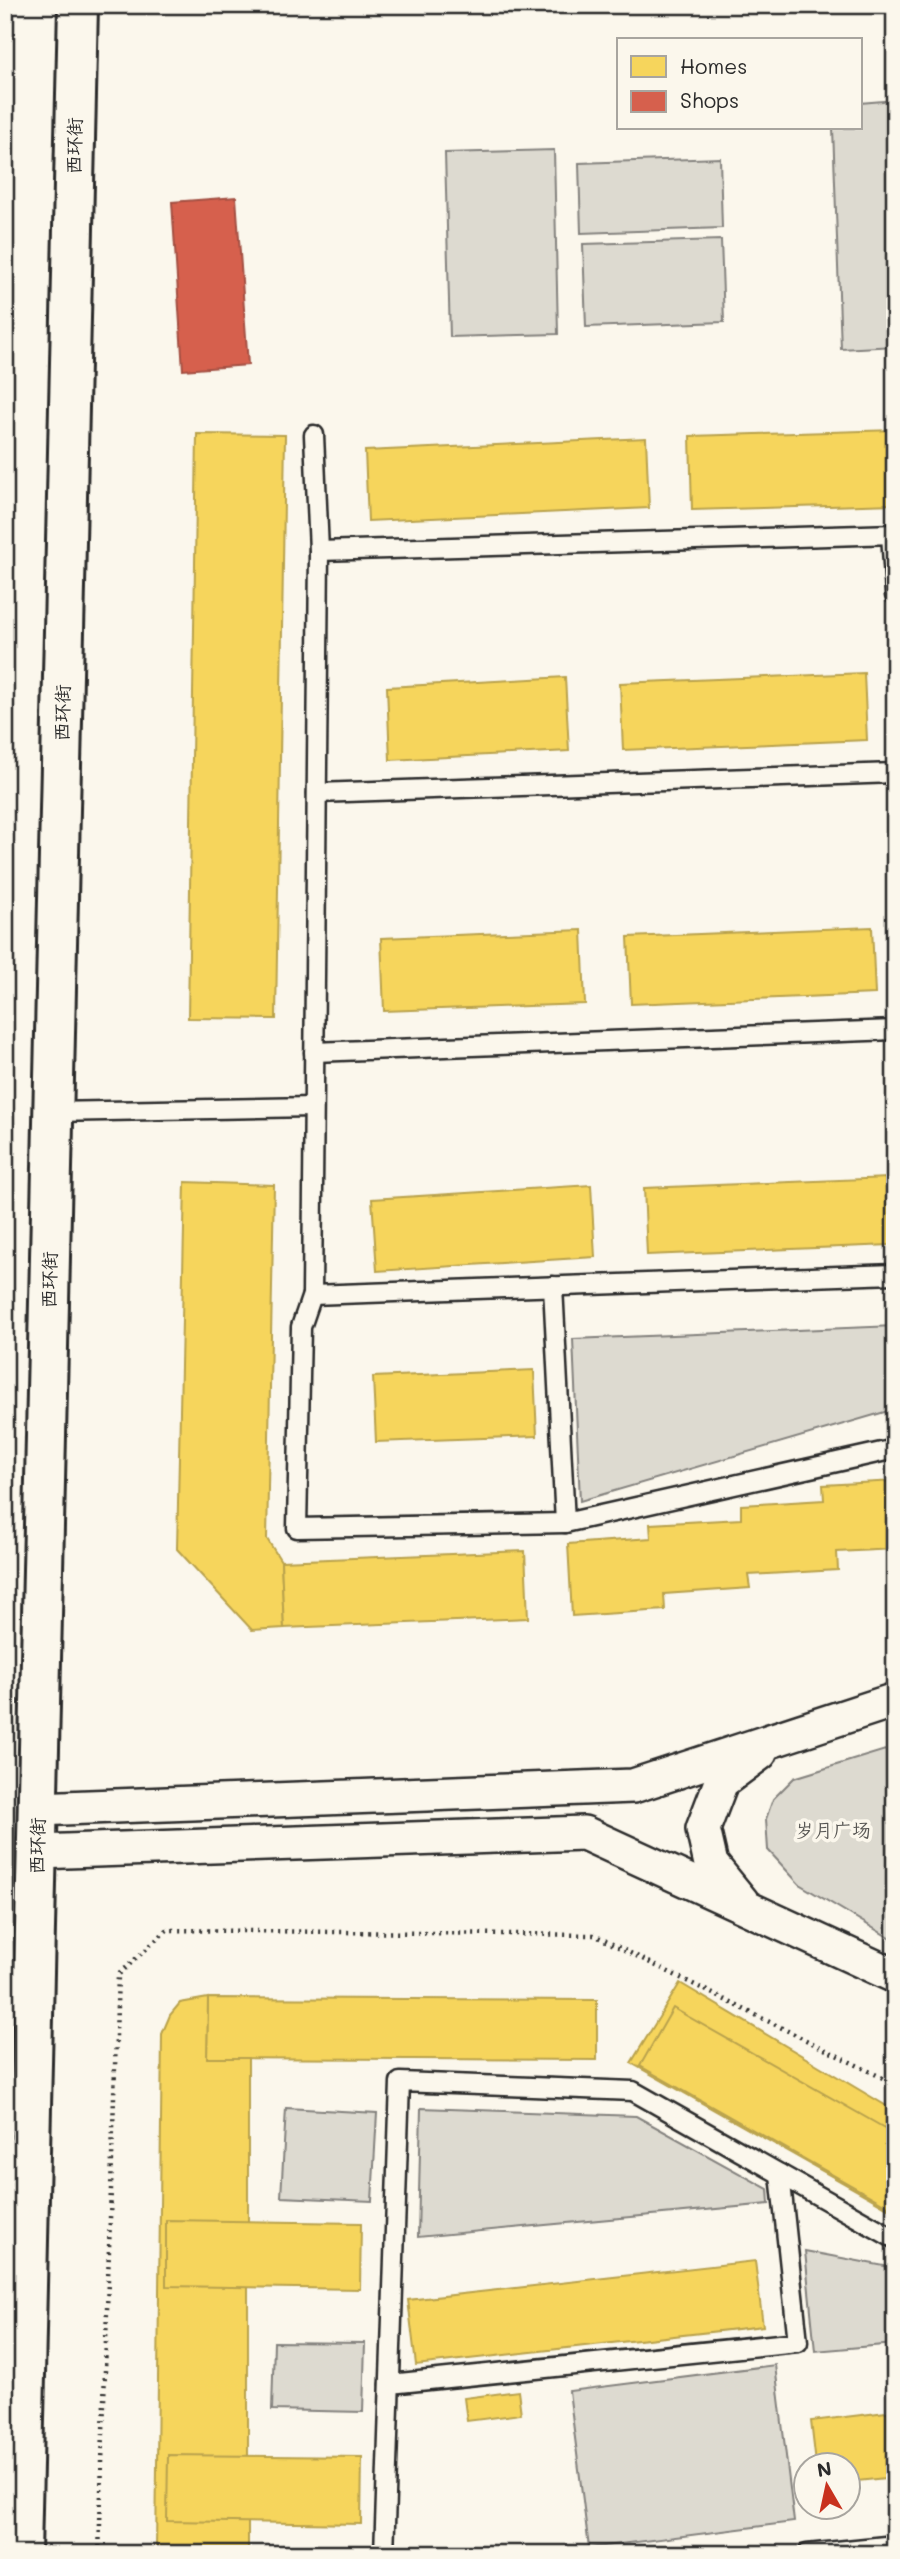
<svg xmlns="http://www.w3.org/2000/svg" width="900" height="2559" viewBox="0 0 900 2559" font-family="Mali,'LXGW WenKai TC',sans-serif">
	<rect width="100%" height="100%" fill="#fbf7ec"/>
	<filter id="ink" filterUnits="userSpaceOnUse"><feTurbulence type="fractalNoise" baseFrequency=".0143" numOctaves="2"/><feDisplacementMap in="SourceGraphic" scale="14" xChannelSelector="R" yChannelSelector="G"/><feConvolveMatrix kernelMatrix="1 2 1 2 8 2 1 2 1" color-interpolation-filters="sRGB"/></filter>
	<g filter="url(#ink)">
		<!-- green -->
		<g fill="#dddad0" stroke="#84827e" stroke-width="2">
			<polygon points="895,100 895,346 841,349 833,128 860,128 860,103"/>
			<polygon points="554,150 558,334 450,337 445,153"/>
			<polygon points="720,158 722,228 581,233 579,163"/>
			<polygon points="721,240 724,322 586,327 583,244"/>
			<polygon points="895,1326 895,1409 580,1501 573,1339"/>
			<polygon points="895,1747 895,1941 799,1884 768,1850 766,1819 773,1799 794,1778"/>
			<polygon points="286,2108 377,2113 372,2201 281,2197"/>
			<polygon points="421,2108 636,2116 768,2189 769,2204 418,2237"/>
			<polygon points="805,2251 895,2268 895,2344 815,2351"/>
			<polygon points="274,2342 365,2343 363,2412 272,2410"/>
			<polygon points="775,2365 794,2522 589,2548 569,2391"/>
		</g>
		<!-- homes -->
		<g fill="#f6d55c" stroke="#b9a24d" stroke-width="2">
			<polygon points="895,430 895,504 692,510 690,436"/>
			<polygon points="197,434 285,435 276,1019 188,1018"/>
			<polygon points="646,438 649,508 368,521 365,451"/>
			<polygon points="864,673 867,740 623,750 620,683"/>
			<polygon points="565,677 569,751 390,760 387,687"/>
			<polygon points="872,927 875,994 631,1004 628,937"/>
			<polygon points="582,930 585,1004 384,1011 381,938"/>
			<polygon points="888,1178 891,1245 647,1255 644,1188"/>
			<polygon points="185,1182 274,1185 267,1539 281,1561 284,1628 252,1630 177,1549"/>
			<polygon points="591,1185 595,1257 377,1271 372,1199"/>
			<polygon points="534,1370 537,1436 376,1442 373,1377"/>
			<polygon points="895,1481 895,1549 837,1552 838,1570 748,1575 750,1588 664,1594 665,1610 572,1616 568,1544 651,1538 650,1524 741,1519 741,1505 824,1500 823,1485"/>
			<polygon points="525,1551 528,1618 284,1628 281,1561"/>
			<polygon points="680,1983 895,2111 895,2212 631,2063"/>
			<polygon points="208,1998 597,2000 597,2060 207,2058"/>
			<polygon points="208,1998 207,2058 248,2058 248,2553 156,2552 162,2034 170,2015 180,2003"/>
			<polygon points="673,2008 895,2134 895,2210 640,2066"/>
			<polygon points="166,2220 361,2223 360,2289 166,2286"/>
			<polygon points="755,2261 763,2326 416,2365 408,2300"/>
			<polygon points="518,2391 521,2414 467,2421 464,2398"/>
			<polygon points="895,2411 895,2477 848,2482 848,2464 816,2464 811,2421"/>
			<polygon points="168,2455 362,2457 361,2524 167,2521"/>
		</g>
		<!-- shops -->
		<g fill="#d6604d" stroke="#a35043" stroke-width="2">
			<polygon points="396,5 442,5 442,8 396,11"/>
			<polygon points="236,197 248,365 183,370 172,202"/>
		</g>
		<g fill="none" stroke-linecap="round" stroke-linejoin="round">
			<defs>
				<g id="lane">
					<polyline points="314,435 319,551 312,1295 895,1274"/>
					<polyline points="891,534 895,595"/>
					<polyline points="319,551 895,534"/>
					<polyline points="317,793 895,773"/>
					<polyline points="314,1052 895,1030"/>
					<polyline points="53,1112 313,1107"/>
					<polyline points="553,1286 565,1523"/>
					<polyline points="312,1295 301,1327 297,1528 565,1523 895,1449"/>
					<polyline points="390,2384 798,2342 780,2174"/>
					<polyline points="384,2554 400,2082 633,2091 895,2239"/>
					<polyline points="807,2554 895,2545"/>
				</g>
				<g id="street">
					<polyline points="37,1809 633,1786 895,1700"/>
					<polyline points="37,1852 584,1833 895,1976"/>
					<polyline points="742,1902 711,1864 703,1829 721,1782 760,1753"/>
				</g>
				<polyline id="secondary" points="21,2554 78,5"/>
			</defs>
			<!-- lane casing -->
			<use href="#lane" stroke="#2b2b2b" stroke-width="23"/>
			<!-- street casing -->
			<use href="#street" stroke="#2b2b2b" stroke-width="38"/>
			<!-- secondary casing -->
			<use href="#secondary" stroke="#2b2b2b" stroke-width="44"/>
			<!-- path -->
			<polyline stroke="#2b2b2b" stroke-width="4.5" stroke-dasharray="2 5" stroke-linecap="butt" points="99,2554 118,1975 167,1930 594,1935 895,2084"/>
			<!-- lane -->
			<use href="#lane" stroke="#fbf7ec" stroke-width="18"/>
			<!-- street -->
			<use href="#street" stroke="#fbf7ec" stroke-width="33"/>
			<!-- secondary -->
			<use href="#secondary" stroke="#fbf7ec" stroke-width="38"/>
		</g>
	</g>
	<g text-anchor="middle" stroke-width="7" stroke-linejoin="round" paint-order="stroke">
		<!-- street labels -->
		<g font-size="19" fill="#2b2b2b" stroke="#fbf7ec">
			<text transform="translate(74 146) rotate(-89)" y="7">西环街</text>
			<text transform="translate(62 713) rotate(-89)" y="7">西环街</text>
			<text transform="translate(49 1280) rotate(-89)" y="7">西环街</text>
			<text transform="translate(37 1846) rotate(-89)" y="7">西环街</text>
		</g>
		<!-- park labels -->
		<g font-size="19" fill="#585754" stroke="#fbf7ec">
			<text x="833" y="1837">岁月广场</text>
		</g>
	</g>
	<!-- margin -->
	<rect width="900" height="2559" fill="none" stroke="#fbf7ec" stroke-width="28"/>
	<rect x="14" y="14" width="872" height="2531" fill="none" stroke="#2b2b2b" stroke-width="2.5" filter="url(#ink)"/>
	<!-- legend -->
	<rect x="617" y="38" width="245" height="91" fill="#fbf7ec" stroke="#a8a59f" stroke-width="2"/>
	<rect x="631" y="56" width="35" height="21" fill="#f6d55c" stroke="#a8a59f" stroke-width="2"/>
	<text x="680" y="74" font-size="21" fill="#2b2b2b">Homes</text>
	<rect x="631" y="91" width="35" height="21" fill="#d6604d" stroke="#a8a59f" stroke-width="2"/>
	<text x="680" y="108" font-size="21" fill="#2b2b2b">Shops</text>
	<!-- north arrow -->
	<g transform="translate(827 2486) rotate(351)"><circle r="33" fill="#fbf7ec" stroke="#a8a59f" stroke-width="2"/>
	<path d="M0-5L12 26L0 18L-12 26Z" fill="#c8321e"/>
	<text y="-10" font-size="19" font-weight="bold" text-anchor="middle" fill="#2b2b2b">N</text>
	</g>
</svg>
